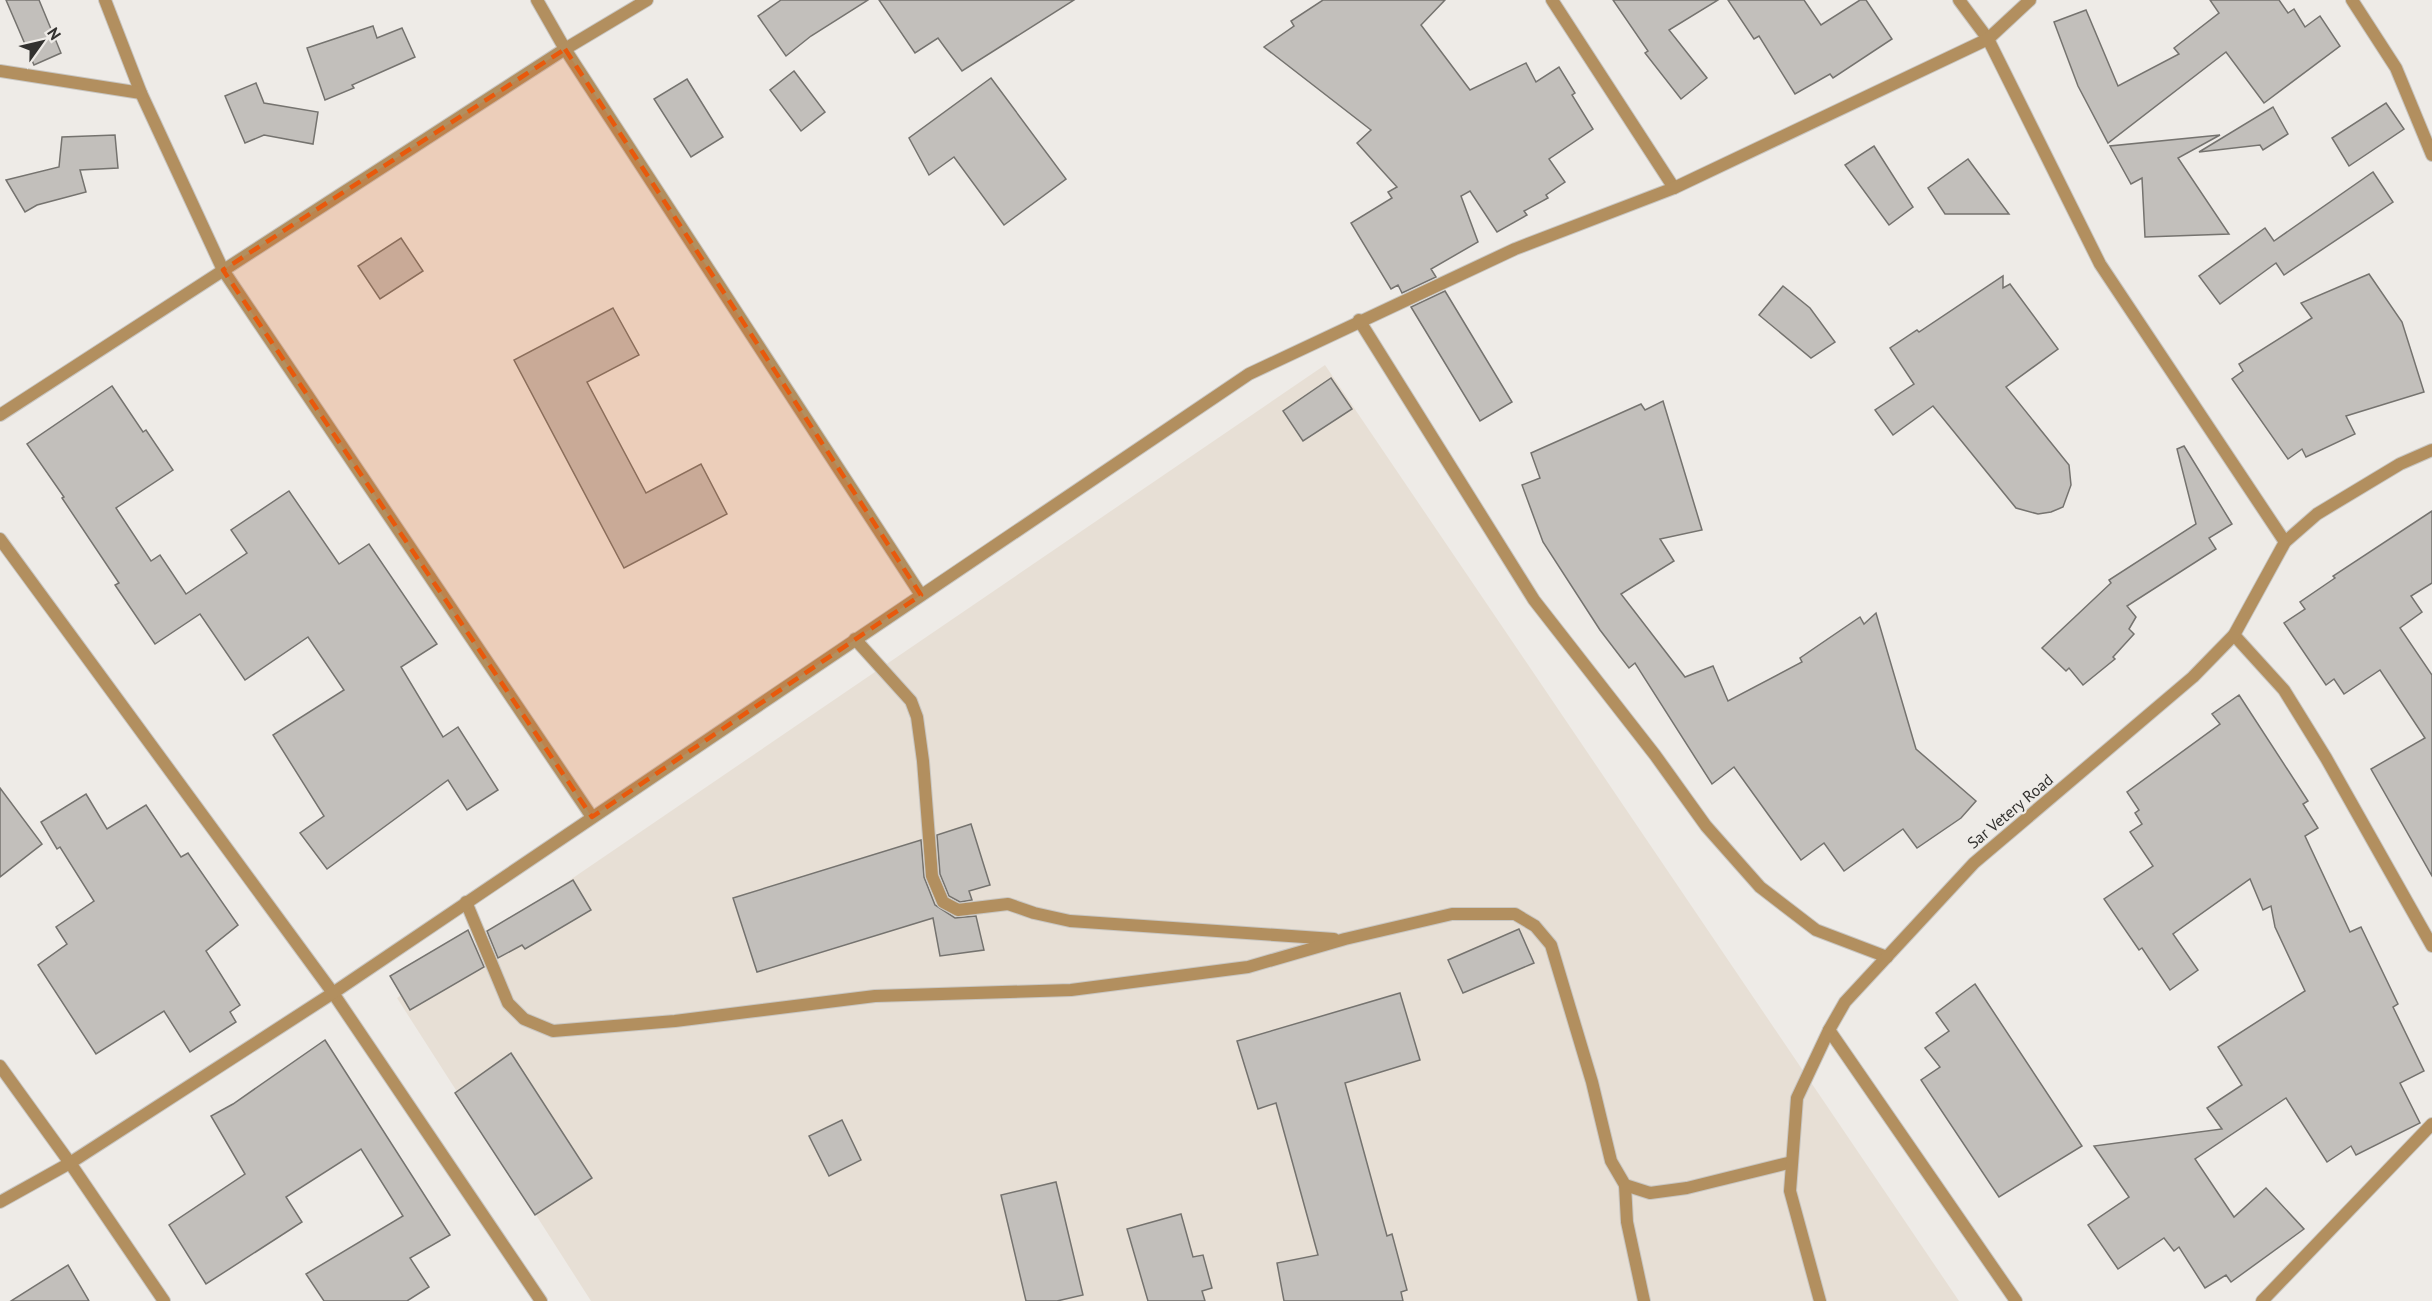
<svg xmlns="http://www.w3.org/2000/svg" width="2432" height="1301" viewBox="0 0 2432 1301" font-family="'PT Sans',sans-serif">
	<rect width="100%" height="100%" fill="#eeebe7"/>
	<!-- built -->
	<polygon fill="#e7dfd5" points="1325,365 1959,1301 591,1301 397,998"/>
	<!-- building -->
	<g fill="#c2bfbb" stroke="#75736f" stroke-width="1.5">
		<polygon points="6,0 39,0 61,53 34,65"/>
		<polygon points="781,0 868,0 811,36 786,56 758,16"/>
		<polygon points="879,0 1074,0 962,71 938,38 915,53"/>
		<polygon points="1323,0 1445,0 1421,25 1470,90 1526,63 1536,82 1559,67 1575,93 1572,95 1593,129 1549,159 1565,182 1546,195 1548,198 1524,211 1527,215 1497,232 1470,191 1461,196 1478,242 1431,269 1436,277 1402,293 1398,285 1391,289 1351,223 1392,198 1388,192 1397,187 1357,143 1371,130 1264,47 1294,26 1291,21"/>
		<polygon points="1613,0 1718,0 1669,30 1707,78 1681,99 1645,53 1648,51"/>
		<polygon points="1728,0 1804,0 1821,25 1860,0 1866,0 1892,39 1833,78 1830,74 1795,94 1759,36 1754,39"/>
		<polygon points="2210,0 2279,0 2288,13 2294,9 2305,27 2320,16 2340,46 2264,103 2226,52 2108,143 2078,86 2054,22 2086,10 2118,86 2179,54 2174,48 2219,13"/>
		<polygon points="373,26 377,38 402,28 415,57 352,85 354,88 325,100 307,48"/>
		<polygon points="794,71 825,112 801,131 770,90"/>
		<polygon points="991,78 1066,179 1004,225 954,157 929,175 909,138"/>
		<polygon points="687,79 723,137 691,157 654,99"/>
		<polygon points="256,83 264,103 318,112 313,144 264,135 245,143 225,96"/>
		<polygon points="2386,103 2404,129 2349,166 2332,138"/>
		<polygon points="2273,107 2288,134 2263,150 2260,145 2199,152"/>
		<polygon points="115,135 118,168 80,170 86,192 37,205 25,212 6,180 59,167 62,137"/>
		<polygon points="2220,135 2178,158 2229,234 2145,237 2142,178 2131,184 2110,146"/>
		<polygon points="1874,146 1913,207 1889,225 1845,165"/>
		<polygon points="1968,159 2009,214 1945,214 1928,188"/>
		<polygon points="2373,172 2393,202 2284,275 2276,263 2220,304 2199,276 2265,228 2274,241"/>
		<polygon points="401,238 423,271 380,299 358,266"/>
		<polygon points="2369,274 2402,322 2424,392 2346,416 2355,434 2306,457 2302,449 2288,459 2232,379 2243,371 2239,364 2312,318 2301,303"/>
		<polygon points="2003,276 2003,288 2010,284 2058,349 2006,387 2069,465 2071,485 2063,507 2051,512 2038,514 2016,508 1933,406 1893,435 1875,410 1914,384 1890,348 1917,330 1919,332"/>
		<polygon points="1783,286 1810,308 1835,342 1811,358 1759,315"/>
		<polygon points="1445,291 1512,402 1480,421 1411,307"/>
		<polygon points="613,308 639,355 587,382 646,493 701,464 727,514 624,568 514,360"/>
		<polygon points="1331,378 1352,409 1303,441 1283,411"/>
		<polygon points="112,386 143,432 146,430 173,470 116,508 151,561 160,555 186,594 247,553 231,530 289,491 339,564 369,544 437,644 401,667 443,737 458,727 498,790 467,810 448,780 327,869 300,833 324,816 273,735 344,690 308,637 245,680 200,614 155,644 115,585 119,583 62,498 64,497 27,444"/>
		<polygon points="1663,401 1702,530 1660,539 1674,561 1621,594 1685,677 1713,666 1728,701 1802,662 1800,658 1860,617 1864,624 1876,613 1916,749 1976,801 1961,818 1917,848 1903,829 1844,871 1824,843 1801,860 1734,767 1712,784 1635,663 1629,668 1600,630 1543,542 1522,485 1540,478 1531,453 1641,404 1645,410"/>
		<polygon points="2184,446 2232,524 2209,538 2216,549 2127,606 2136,617 2129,629 2134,634 2113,657 2115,659 2083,685 2069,668 2066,671 2042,648 2111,583 2109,580 2196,524 2177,449"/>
		<polygon points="2432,511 2432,583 2411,596 2422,612 2400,628 2432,675 2432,876 2371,769 2425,738 2380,670 2344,694 2334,679 2326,685 2284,623 2305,609 2300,602 2335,578 2333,576"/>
		<polygon points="2239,695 2308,801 2303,804 2318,828 2305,836 2350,932 2361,927 2398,1004 2393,1007 2424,1071 2400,1083 2420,1123 2356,1155 2351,1146 2327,1162 2286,1098 2195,1159 2234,1217 2266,1188 2304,1229 2231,1282 2226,1275 2205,1288 2179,1247 2174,1251 2164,1238 2118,1269 2088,1225 2129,1197 2094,1146 2222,1129 2207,1108 2242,1085 2218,1047 2305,991 2275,927 2271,906 2263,910 2250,879 2173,934 2198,970 2170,990 2142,948 2139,950 2104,899 2153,866 2130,832 2142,824 2135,813 2139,810 2127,792 2220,724 2212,714"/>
		<polygon points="0,788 42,844 0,877"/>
		<polygon points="86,794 107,829 146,805 181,857 188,853 238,925 206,951 240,1005 230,1012 236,1022 190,1052 164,1011 96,1054 38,965 67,944 56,927 94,901 60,847 57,849 41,822"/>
		<polygon points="971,824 990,885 969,891 972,900 960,902 949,896 940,874 937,835"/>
		<polygon points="921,840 924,877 935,905 955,918 976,916 984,950 940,956 933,918 757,972 733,898"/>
		<polygon points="573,880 591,910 525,949 522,945 498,958 487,931"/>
		<polygon points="1519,929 1534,963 1463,993 1448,960"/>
		<polygon points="468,930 484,967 410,1010 390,976"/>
		<polygon points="1975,984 2082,1146 1999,1197 1921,1080 1940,1067 1925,1048 1949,1031 1936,1013"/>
		<polygon points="1400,993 1420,1060 1345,1083 1387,1236 1392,1234 1407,1290 1401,1292 1403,1301 1284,1301 1277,1263 1318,1255 1276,1103 1258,1109 1237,1041"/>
		<polygon points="325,1040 450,1235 410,1258 429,1287 407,1301 324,1301 306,1274 403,1216 361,1149 286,1197 302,1222 206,1284 169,1225 245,1174 211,1116 233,1104"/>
		<polygon points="511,1053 592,1178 535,1215 455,1093"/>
		<polygon points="842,1120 861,1160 829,1176 809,1136"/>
		<polygon points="1056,1182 1083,1295 1057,1301 1026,1301 1001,1195"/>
		<polygon points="1181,1214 1193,1257 1203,1255 1212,1288 1202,1291 1205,1301 1148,1301 1127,1229"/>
		<polygon points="68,1265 89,1301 11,1301"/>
	</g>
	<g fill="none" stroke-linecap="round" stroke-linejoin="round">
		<defs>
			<g id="service">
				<polyline points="855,639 911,701 917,717 923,761 932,876 943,902 958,910 1008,904 1034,913 1070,921 1334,939"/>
				<polyline points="466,902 508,1003 524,1019 553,1031 675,1021 875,996 1071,990 1248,967 1345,939 1452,914 1515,914 1535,926 1551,945 1592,1082 1611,1161 1625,1185 1650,1193 1687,1188 1792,1162"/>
				<polyline points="1625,1185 1627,1222 1644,1301"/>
			</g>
			<g id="minor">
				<polyline points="105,0 141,93 223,270 592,817"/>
				<polyline points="537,0 565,49 921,595"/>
				<polyline points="1552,0 1674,188"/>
				<polyline points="1959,0 1988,39 2100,264 2285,542"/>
				<polyline points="2352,0 2396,68 2432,155"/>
				<polyline points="0,71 141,93"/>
				<polyline points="1359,320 1534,600 1655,755 1706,826 1760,887 1816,930 1887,957"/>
				<polyline points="0,415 565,49 647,0"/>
				<polyline points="0,539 333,993 541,1301"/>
				<polyline points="2234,635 2284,690 2326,758 2432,946"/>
				<polyline points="1829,1030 2016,1301"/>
				<polyline points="0,1066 70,1163 164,1301"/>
				<polyline points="0,1202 70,1163 333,993 1249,374 1515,249 1674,188 1988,39 2030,0"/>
				<polyline points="1820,1301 1790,1191 1797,1098 1829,1030 1845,1002 1974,863 2193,677 2234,635 2285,542 2317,514 2400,464 2432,450"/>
				<polyline points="2262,1301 2432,1124"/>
			</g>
		</defs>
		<!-- service casing -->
		<use href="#service" stroke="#c8c6c2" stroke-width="14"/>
		<!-- minor casing -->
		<use href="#minor" stroke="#c8c6c2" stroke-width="14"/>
		<!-- service -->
		<use href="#service" stroke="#b28f5f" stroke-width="12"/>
		<!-- minor -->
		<use href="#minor" stroke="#b28f5f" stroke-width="12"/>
	</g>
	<!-- marked area -->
	<path fill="#e8590c" fill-opacity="0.2" stroke="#e8590c" stroke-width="4.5" stroke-dasharray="12 8" stroke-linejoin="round" d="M565,49L921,595L592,817L223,270Z"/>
	<g text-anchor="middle" stroke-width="4.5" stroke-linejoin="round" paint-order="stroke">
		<!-- street labels -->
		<g font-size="16" fill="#32312f" stroke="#eeebe7">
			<text transform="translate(2010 811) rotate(-40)" y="6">Sar Vetery Road</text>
		</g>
	</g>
	<!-- north arrow -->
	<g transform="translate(42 42) rotate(56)" stroke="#eeebe7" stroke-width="4.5" paint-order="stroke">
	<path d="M0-4.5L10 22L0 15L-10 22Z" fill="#32312f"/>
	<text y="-9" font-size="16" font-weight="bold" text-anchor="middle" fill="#32312f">N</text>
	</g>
</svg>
